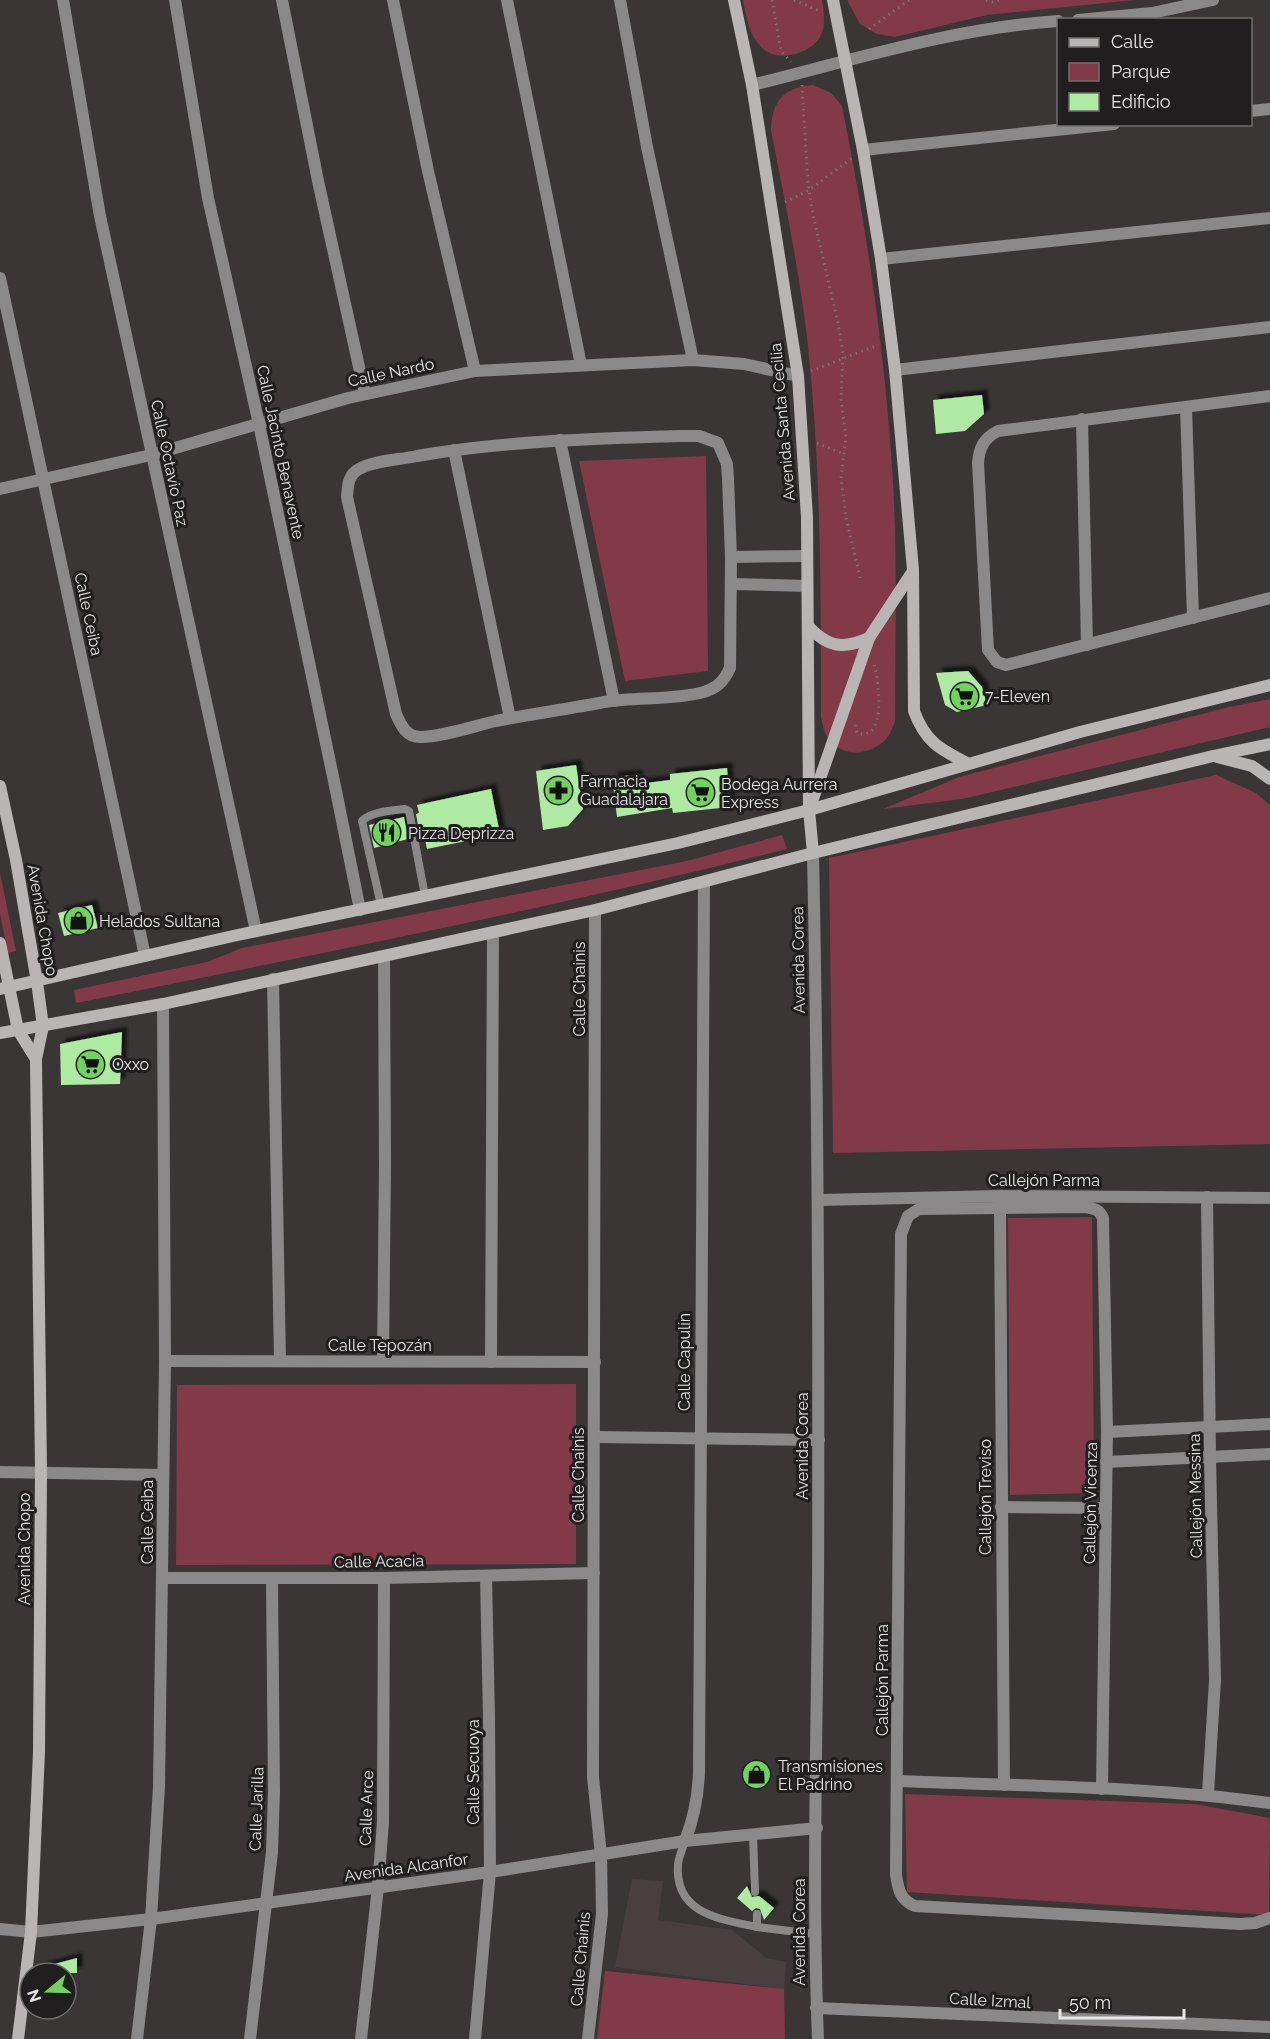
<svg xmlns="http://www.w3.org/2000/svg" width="1270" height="2039" viewBox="0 0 1270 2039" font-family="Raleway,sans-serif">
	<defs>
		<filter id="shadow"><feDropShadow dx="5.5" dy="-5.5" stdDeviation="1.5" flood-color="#0009"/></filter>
	</defs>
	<rect width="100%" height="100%" fill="#3a3636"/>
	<!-- built -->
	<polygon fill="#4a3f40" points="632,1879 663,1881 658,1920 732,1930 766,1958 786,1962 784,1989 615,1967"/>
	<!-- green -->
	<g fill="#823a49">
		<path d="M743,0H822C824,12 826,26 820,37C810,54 777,63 762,48C749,35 746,17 743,0Z"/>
		<polygon points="847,0 1134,0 987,15 895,37 877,34 860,24"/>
		<path d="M813,85L831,93L842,106C866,225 884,345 892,467C898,552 895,637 895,722C892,728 890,735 886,739C870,756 842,758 828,738C824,733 822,722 821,716C821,592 821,469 808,346C800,274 785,202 771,130C772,101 784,87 813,85Z"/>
		<polygon points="706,456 708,671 625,681 579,461"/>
		<polygon points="1270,699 1270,727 962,799 883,809 959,777 1229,707"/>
		<polygon points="1216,775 1256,793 1270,805 1270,1144 833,1153 829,858"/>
		<path d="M782,835L787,849C552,908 314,955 76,1003L74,990L207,962L242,948L687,861Z"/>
		<polygon points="0,873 16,951 8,953 0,914"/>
		<polygon points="1092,1217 1094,1493 1010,1495 1008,1218"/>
		<polygon points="576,1384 576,1564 176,1565 177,1385"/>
		<polygon points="905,1794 1195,1804 1270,1818 1269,1915 907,1892"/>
		<polygon points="605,1971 784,1989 785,2039 597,2039"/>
	</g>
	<!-- building -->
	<g fill="#afeaa3" filter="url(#shadow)">
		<polygon points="982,395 984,414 965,431 936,434 933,400"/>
		<polygon points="968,671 982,687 987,705 957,712 945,705 936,673"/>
		<polygon points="576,765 583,809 568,826 543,830 536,771"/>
		<polygon points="727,768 730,807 673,813 672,808 617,817 612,777 637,775 638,784 670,780 670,774"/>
		<polygon points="491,789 500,834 427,849 424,835 420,836 416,814 419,813 417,805"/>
		<polygon points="404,817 408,839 374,848 369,825"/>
		<polygon points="92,905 98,928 64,936 58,913"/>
		<polygon points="122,1032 120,1084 61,1085 60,1044"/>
		<polygon points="747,1886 752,1897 759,1896 774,1908 764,1920 760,1909 756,1908 752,1911 737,1898"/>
		<polygon points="77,1958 77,1973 37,1973 36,1969"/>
	</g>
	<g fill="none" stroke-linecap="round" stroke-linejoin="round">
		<!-- path -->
		<g stroke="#747171" stroke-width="3" stroke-dasharray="1.5 4.5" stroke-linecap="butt">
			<polyline points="772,0 781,51 791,62"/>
			<polyline points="794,0 820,11"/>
			<polyline points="986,0 992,2 1000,0"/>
			<polyline points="869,29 909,0"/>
			<polyline points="802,85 808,184 813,215 838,323 843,353 841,399 846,437 841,478 846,518 861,581"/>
			<polyline points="785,202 809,190 852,158"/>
			<polyline points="811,371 878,345"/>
			<polyline points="817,443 844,454"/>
			<path d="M855,725L857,733C887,743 879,680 874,665"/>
		</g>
		<!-- lane -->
		<g stroke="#8a8888" stroke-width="8">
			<path d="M381,905L362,821C370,812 393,810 405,809L409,811L425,896"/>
			<polyline points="753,1834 755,1892"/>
			<path d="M685,1841C683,1848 679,1856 678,1864C674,1914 720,1919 757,1927"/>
			<polyline points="757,1914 757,1927 814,1934"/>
		</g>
		<!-- street -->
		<g stroke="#8a8888" stroke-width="12">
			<polyline points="63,0 100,216 256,931"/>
			<polyline points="175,0 208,198 259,424 335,786 360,910"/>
			<polyline points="282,0 318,181 365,394"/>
			<polyline points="393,0 428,171 475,371"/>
			<polyline points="507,0 581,365"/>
			<polyline points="620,0 647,147 693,360"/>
			<polyline points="1078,20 1152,13 1213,0"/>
			<path d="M752,85C853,60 954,28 1058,21"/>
			<polyline points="1250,111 1270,109"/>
			<polyline points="863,150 1114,124"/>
			<polyline points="881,259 1270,218"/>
			<polyline points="0,278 145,956"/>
			<polyline points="895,370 1270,327"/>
			<path d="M1270,396L998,431C984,438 979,448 978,463L988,650L997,662L1006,665L1270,598"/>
			<polyline points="1186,407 1193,618"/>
			<polyline points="1082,419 1087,645"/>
			<path d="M679,436H699L718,443L727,464L728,478L731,557L730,668C723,683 716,689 700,693C671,700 635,697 604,702C568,709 532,714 496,721C474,726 442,737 420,737C406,737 401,725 396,714L347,497C348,485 348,475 359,469C376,460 399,460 417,456C504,441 591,439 679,436Z"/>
			<polyline points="560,440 614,701"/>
			<polyline points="454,450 510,718"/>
			<polyline points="0,489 151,455 348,398 475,371 693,360 744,364 798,376"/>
			<polyline points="731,557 807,556"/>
			<polyline points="731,584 807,586"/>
			<path d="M813,853C818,1097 819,1342 818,1586C817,1737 812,1888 818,2039"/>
			<polyline points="273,979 280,1361"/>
			<polyline points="1207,1197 1210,1457 1215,1680 1208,1794"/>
			<polyline points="818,1200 1000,1196 1270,1198"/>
			<polyline points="1000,1208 1004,1785"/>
			<polyline points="165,1361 595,1362"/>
			<polyline points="383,1361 385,1164 384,957"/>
			<polyline points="491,1362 493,933"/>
			<polyline points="1107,1432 1270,1424"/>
			<polyline points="595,1437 819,1440"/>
			<polyline points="1106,1462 1270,1454"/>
			<polyline points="0,1472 163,1475"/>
			<polyline points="1001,1507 1106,1508"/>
			<polyline points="163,1578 384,1578 594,1573"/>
			<path d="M898,1781C1022,1786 1147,1786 1270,1803"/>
			<path d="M1102,1789L1107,1432L1103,1218C1099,1209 1095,1209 1086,1207L919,1209L908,1216L901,1234L896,1874C898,1889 900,1900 915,1906L1240,1924L1255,1923L1270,1918"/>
			<path d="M685,1841C694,1818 698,1797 699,1773L704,882"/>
			<polyline points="0,1929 31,1932 151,1919 490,1872 685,1841 817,1828"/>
			<polyline points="816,2008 1270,2027"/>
			<polyline points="137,2039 151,1919 159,1786 165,1361 163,1004"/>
			<polyline points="250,2039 272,1852 274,1791 272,1579"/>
			<polyline points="361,2039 378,1887 383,1822 384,1578"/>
			<polyline points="475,2039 490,1872 489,1718 486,1576"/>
			<polyline points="588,2039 602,1914 601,1855 593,1777 595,910"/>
		</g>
		<!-- secondary -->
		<g stroke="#b9b5b5" stroke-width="12">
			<polyline points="734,0 752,85 798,376 807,517 809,810"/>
			<path d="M833,0L863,150L881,259L895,370L913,570L914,711C925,741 939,749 967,763"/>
			<path d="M808,626C827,647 843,650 869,638"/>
			<polyline points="1217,757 1252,766 1270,779"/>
			<polyline points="0,786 16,860 37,982 43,1026 36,1059 41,1472 39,1752 31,1932 18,2039"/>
			<polyline points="813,853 809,810 869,638 913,571"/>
			<polyline points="0,943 18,1030 36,1059"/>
			<polyline points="0,989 233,936 678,843 809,810 1080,732 1270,685"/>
			<polyline points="0,1033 163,1004 595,910 813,853 1213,756 1270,744"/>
		</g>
	</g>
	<!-- icons -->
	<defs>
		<symbol id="supermarket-disc" viewBox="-11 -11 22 22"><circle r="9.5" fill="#71d35e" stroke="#201e1e"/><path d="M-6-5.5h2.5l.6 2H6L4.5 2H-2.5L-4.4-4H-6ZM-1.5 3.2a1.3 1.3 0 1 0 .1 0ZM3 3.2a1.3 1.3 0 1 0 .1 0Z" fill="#111"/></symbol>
		<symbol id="pharmacy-disc" viewBox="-11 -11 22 22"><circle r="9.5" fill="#71d35e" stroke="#201e1e"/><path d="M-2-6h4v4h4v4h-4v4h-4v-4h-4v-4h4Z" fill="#111"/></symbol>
		<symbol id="restaurant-disc" viewBox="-11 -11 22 22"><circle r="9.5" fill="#71d35e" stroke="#201e1e"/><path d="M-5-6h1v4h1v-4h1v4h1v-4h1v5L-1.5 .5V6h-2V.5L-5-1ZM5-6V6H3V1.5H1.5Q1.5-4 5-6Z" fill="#111"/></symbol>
		<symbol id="shop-disc" viewBox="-11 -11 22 22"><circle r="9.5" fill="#71d35e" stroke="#201e1e"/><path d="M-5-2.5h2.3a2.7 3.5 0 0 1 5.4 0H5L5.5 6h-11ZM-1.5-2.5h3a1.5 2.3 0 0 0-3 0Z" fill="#111"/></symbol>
	</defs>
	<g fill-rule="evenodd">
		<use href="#supermarket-disc" x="948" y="680" width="33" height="33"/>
		<use href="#pharmacy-disc" x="542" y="774" width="33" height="33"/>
		<use href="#supermarket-disc" x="684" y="776" width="33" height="33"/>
		<use href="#restaurant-disc" x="370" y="816" width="33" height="33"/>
		<use href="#shop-disc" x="62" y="904" width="33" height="33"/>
		<use href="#supermarket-disc" x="74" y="1048" width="33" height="33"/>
		<use href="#shop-disc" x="740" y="1758" width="33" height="33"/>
	</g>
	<g text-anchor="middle" stroke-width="6" stroke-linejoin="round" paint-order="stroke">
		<!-- street labels -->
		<g font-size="16" fill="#e7e5e5" stroke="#201e1e">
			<text transform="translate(391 372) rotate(-12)" y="6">Calle Nardo</text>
			<text transform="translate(782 422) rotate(-95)" y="6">Avenida Santa Cecilia</text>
			<text transform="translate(281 452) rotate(78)" y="6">Calle Jacinto Benavente</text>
			<text transform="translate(170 463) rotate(78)" y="6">Calle Octavio Paz</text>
			<text transform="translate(89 614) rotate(78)" y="6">Calle Ceiba</text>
			<text transform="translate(43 920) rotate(80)" y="6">Avenida Chopo</text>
			<text transform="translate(798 960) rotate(-91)" y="6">Avenida Corea</text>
			<text transform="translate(579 989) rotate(-90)" y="6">Calle Chainis</text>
			<text x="1044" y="1186">Callejón Parma</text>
			<text x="380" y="1351">Calle Tepozán</text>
			<text transform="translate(684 1362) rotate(-90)" y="6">Calle Capulín</text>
			<text transform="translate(802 1446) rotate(-90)" y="6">Avenida Corea</text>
			<text transform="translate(578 1475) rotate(-90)" y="6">Calle Chainis</text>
			<text transform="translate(1195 1496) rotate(-91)" y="6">Callejón Messina</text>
			<text transform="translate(985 1497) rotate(-90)" y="6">Callejón Treviso</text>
			<text transform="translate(1090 1503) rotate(-89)" y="6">Callejón Vicenza</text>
			<text transform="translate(147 1522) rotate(-90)" y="6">Calle Ceiba</text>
			<text transform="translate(24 1549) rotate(-90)" y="6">Avenida Chopo</text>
			<text transform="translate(379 1561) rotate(-1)" y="6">Calle Acacia</text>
			<text transform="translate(882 1680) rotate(-90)" y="6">Callejón Parma</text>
			<text transform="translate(473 1772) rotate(-90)" y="6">Calle Secuoya</text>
			<text transform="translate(366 1808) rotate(-88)" y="6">Calle Arce</text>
			<text transform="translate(256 1809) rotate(-88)" y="6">Calle Jarilla</text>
			<text transform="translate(406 1867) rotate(-8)" y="6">Avenida Alcanfor</text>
			<text transform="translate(799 1932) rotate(-90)" y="6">Avenida Corea</text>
			<text transform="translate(580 1959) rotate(-85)" y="6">Calle Chainis</text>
			<text transform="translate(990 2000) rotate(3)" y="6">Calle Izmal</text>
		</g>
		<!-- poi labels -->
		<g font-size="16" fill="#e7e5e5" stroke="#201e1e" text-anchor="start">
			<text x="985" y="702">7-Eleven</text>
			<text x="580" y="787">Farmacia<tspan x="580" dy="18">Guadalajara</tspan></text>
			<text x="721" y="790">Bodega Aurrera<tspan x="721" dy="18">Express</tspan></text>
			<text x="408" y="839">Pizza Deprizza</text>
			<text x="99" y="927">Helados Sultana</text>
			<text x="112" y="1070">Oxxo</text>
			<text x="778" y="1772">Transmisiones<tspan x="778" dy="18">El Padrino</tspan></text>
		</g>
	</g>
	<!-- legend -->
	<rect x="1057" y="18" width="195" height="108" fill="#201e1e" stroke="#706e6e" stroke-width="1.5"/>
	<rect x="1069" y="38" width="30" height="9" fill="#b9b5b5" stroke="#706e6e" stroke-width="1.5"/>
	<text x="1111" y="48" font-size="18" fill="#e7e5e5">Calle</text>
	<rect x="1069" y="63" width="30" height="18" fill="#823a49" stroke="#706e6e" stroke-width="1.5"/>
	<text x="1111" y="78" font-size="18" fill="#e7e5e5">Parque</text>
	<rect x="1069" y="93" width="30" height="18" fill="#afeaa3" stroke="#706e6e" stroke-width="1.5"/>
	<text x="1111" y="108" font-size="18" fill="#e7e5e5">Edificio</text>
	<!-- north arrow -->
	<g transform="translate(48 1991) rotate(251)"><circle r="28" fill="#201e1e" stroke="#706e6e" stroke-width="1.5"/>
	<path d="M0-4.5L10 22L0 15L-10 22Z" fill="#71d35e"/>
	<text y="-9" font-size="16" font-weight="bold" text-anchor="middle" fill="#e7e5e5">N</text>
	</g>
	<!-- scale -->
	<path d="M1060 2009v9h124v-9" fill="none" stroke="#e7e5e5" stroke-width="3"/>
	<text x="1069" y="2009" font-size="18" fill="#e7e5e5" stroke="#201e1e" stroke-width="4.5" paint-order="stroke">50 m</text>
</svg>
